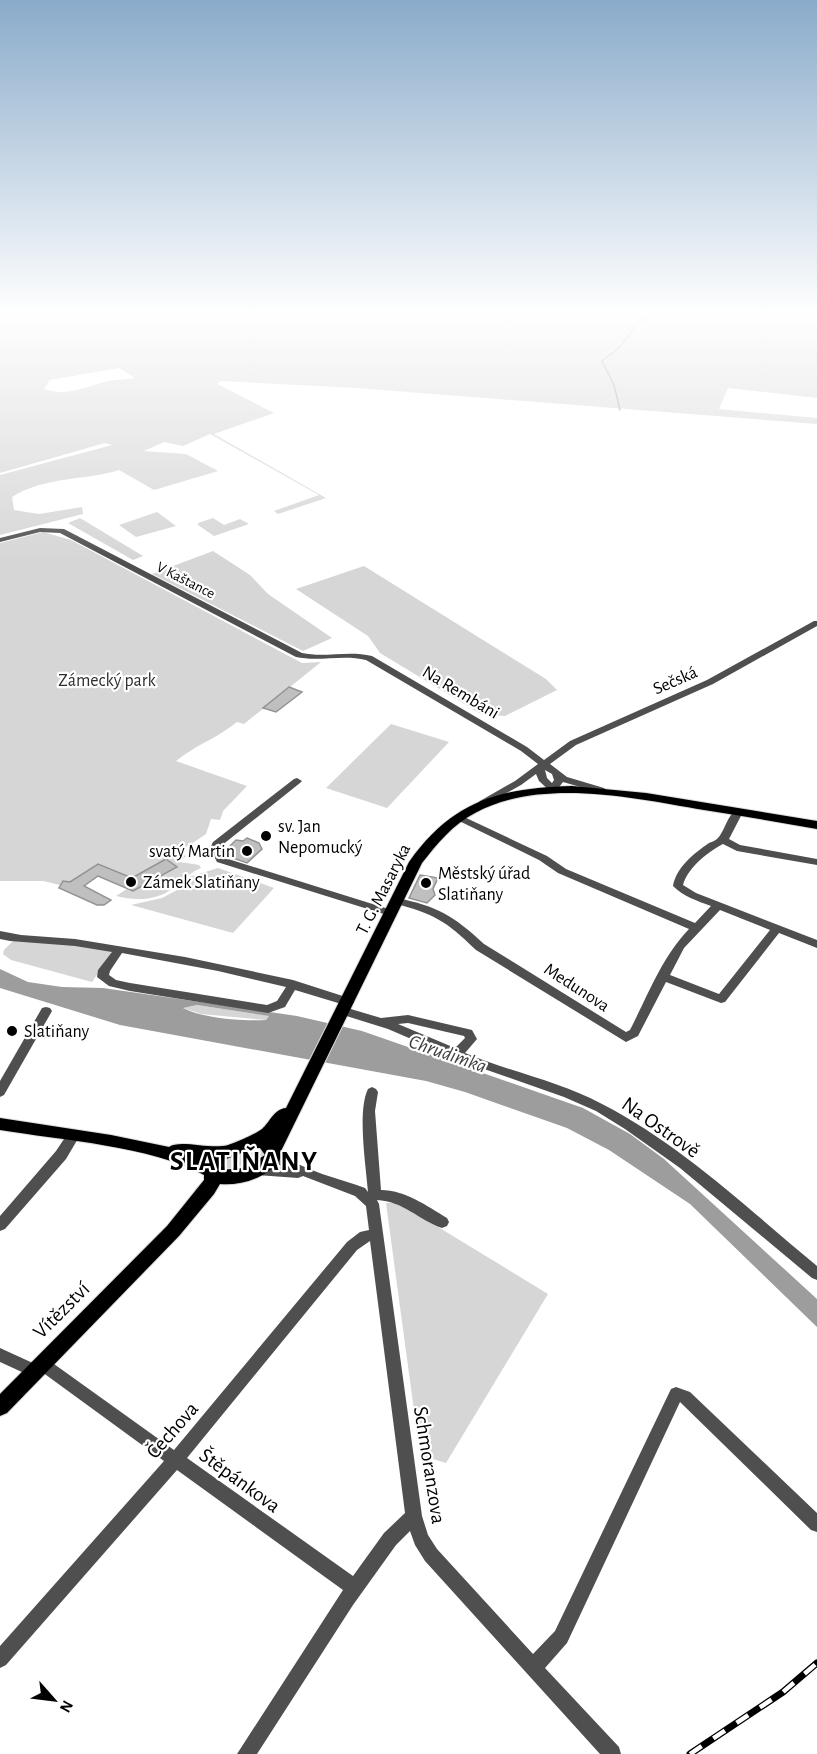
<svg xmlns="http://www.w3.org/2000/svg" width="817" height="1754" viewBox="0 0 817 1754" font-family="'Alegreya Sans',sans-serif">
	<rect width="100%" height="100%" fill="#fff"/>
	<!-- green -->
	<g fill="#d6d6d6" fill-rule="evenodd">
		<path d="M0,314H817V398L728,388L719,409L817,418V424L357,388L221,381L217,384L274,413L214,434L326,498L278,514L274,511L319,495L210,434L183,446L164,442L144,451L186,454L218,471L154,490L119,470C84,481 45,476 12,497L14,510L39,514L82,507L83,514L0,535V475L112,445L105,443L0,473ZM119,368L135,378C124,380 112,379 101,383C80,389 66,396 44,389L50,380Z"/>
		<polygon points="157,512 176,526 136,537 119,525"/>
		<polygon points="80,518 143,556 133,560 68,523"/>
		<polygon points="213,518 224,525 240,519 249,524 214,536 198,525 198,523"/>
		<path d="M43,532L71,540L302,663L321,662L244,724L237,722C218,738 195,745 176,761L247,786L223,811L220,820L211,819L206,834L179,852L186,856L180,862L199,865L201,868C189,873 184,880 175,887C157,901 136,901 116,896L127,889L133,891L176,867L166,859L132,879L98,864L70,883L63,881L60,885L43,881H0V543Z"/>
		<polygon points="213,551 250,575 268,594 332,638 303,651 152,574"/>
		<polygon points="364,566 546,679 557,690 505,716 481,714 380,653 368,636 296,589"/>
		<polygon points="391,724 449,742 387,808 326,788"/>
		<polygon points="218,868 274,888 233,933 131,905 162,898 179,889 189,877"/>
		<polygon points="14,940 58,943 113,951 92,982 11,960 3,954 4,950"/>
		<polygon points="197,1005 270,1016 266,1020 201,1014 183,1008"/>
		<polygon points="251,1150 263,1151 264,1156 234,1169 222,1168 227,1159"/>
		<polygon points="397,1202 548,1294 446,1463 420,1455 386,1203"/>
	</g>
	<!-- water -->
	<path fill="#9d9d9d" fill-rule="evenodd" d="M0,969L28,982L62,987L103,988L297,1016L362,1031L583,1108L630,1134L664,1159L817,1299V1327L690,1204L609,1150L567,1128L465,1092L426,1081L120,1025L0,988ZM197,1005L269,1016L266,1020C242,1021 205,1019 183,1008Z"/>
	<g fill="none" stroke-linecap="round" stroke-linejoin="round">
		<!-- stream -->
		<polyline stroke="#9d9d9d" stroke-width="1.5" points="620,410 614,385 602,361 620,347 644,315"/>
	</g>
	<!-- building -->
	<g fill="#bfbfbf" stroke="#939393" stroke-width="1.5">
		<polygon points="289,687 302,692 276,712 263,708"/>
		<polygon points="247,838 259,843 262,849 247,863 227,856 225,851 236,840 243,841"/>
		<polygon points="166,859 177,867 133,891 98,876 84,886 111,900 104,905 97,905 59,888 63,881 70,882 98,864 132,878"/>
		<polygon points="420,875 438,878 433,889 435,895 427,903 409,898"/>
	</g>
	<g fill="none" stroke-linecap="round" stroke-linejoin="round">
		<defs>
			<path id="major" d="M572,786L646,793L817,821V829C779,822 742,816 704,810C634,798 541,777 475,813C452,825 437,844 422,863L281,1151L282,1156C271,1177 242,1186 220,1184L214,1194L179,1236L7,1413L0,1416V1394L167,1226L204,1180V1175C152,1146 60,1140 0,1130V1118L111,1135L169,1147C180,1139 211,1150 228,1145C239,1141 252,1136 262,1129C270,1122 274,1109 286,1108L409,862C453,800 501,788 572,786ZM254,1148H260L265,1155L244,1168L220,1170L219,1167L224,1160Z"/>
		</defs>
		<!-- major casing -->
		<use href="#major" stroke="#dbdbdb" stroke-width="2"/>
		<!-- minor -->
		<g fill="#4f4f4f" fill-rule="evenodd">
			<path d="M40,528L64,529L302,653C325,658 348,650 372,656L527,747L544,760L570,741L707,680L814,621H817V626L713,684L576,745L550,764L567,777L604,788L606,790L604,792H598L563,782L556,791H550L539,781L536,774L521,785L483,806L478,803L480,801L515,781L538,764L521,751L366,660C343,654 319,662 296,657L60,533L40,532L0,542V538ZM545,770L552,774L554,780L552,783L547,778Z"/>
			<polygon points="297,778 302,781 300,783 221,846 220,848 225,858 395,911 396,913 395,915 387,915 217,862 210,848 213,842 294,779"/>
			<path d="M738,809L743,812L729,839L740,845L817,859V865L737,851L723,844C708,852 688,867 683,885L696,893L817,940V948L779,933L725,1002L721,1003L666,982L638,1036L626,1042L476,950C445,920 434,914 393,903L392,901L397,898C437,906 454,916 484,944L626,1032L630,1030C648,995 662,957 689,929L558,873L539,860L453,818L454,816H462L547,856L566,869L695,923L711,906C697,901 683,896 673,886C676,868 694,853 709,843C711,842 715,841 717,839C725,832 727,814 738,809ZM720,910L770,930L719,994L670,975L684,948Z"/>
			<path d="M0,931L21,935L75,939L185,957L293,980L352,999L354,1002L352,1005L348,1006L295,990L285,1007L268,1013L130,991L109,986L97,977L98,970L112,952L75,946L10,941L0,939ZM122,953L218,971L286,987L277,1001L267,1005L130,983L116,980L109,975L110,971Z"/>
			<polygon points="46,1007 50,1008 52,1011 4,1095 0,1097 0,1081 42,1008"/>
			<path d="M344,1007L381,1018L408,1015L472,1030L477,1039L465,1053C510,1072 559,1081 602,1104C682,1145 748,1209 817,1266V1280L812,1278L680,1168L625,1129L596,1111L564,1097L467,1063L388,1029L340,1014L338,1011L340,1008ZM408,1023L464,1036L465,1038L455,1048L398,1024Z"/>
			<path d="M372,1087L376,1089L378,1092L375,1111L381,1190C405,1190 427,1206 447,1218L449,1222L447,1226L442,1228C419,1220 403,1201 377,1200L379,1204L422,1516L428,1535L437,1549L533,1654L555,1631L671,1389L676,1387L690,1392L817,1513V1532L811,1530L680,1402L567,1643L545,1668L619,1747L621,1754H600L425,1561L415,1545L410,1531L396,1545L353,1605L257,1754H237L343,1590L177,1470L6,1665L0,1668V1646L164,1461L42,1372L40,1376L35,1378L0,1362V1348L35,1364L37,1359L42,1357L47,1359L174,1450L347,1242L360,1232L369,1230L366,1206L355,1196L303,1176L298,1178L257,1175L252,1174L250,1170L252,1166L257,1165L282,1167L269,1157L267,1153L269,1149C281,1146 288,1159 298,1164C318,1174 343,1180 365,1188L368,1192C366,1166 357,1111 368,1089ZM370,1241L405,1513L384,1533L353,1576L187,1458L357,1250Z"/>
			<polygon points="73,1132 78,1133 79,1137 66,1159 5,1229 0,1231 0,1216 56,1151 68,1133"/>
		</g>
		<!-- major -->
		<use href="#major" fill="#000" fill-rule="evenodd"/>
		<defs>
			<polyline id="rail" points="690,1754 783,1692 817,1663"/>
		</defs>
		<!-- rail casing -->
		<use href="#rail" stroke="#000" stroke-width="7"/>
		<!-- rail -->
		<use href="#rail" stroke="#fff" stroke-width="4.5" stroke-dasharray="14" stroke-linecap="butt"/>
	</g>
	<!-- sky -->
	<linearGradient id="sky" x2="0" y2="1"><stop stop-color="#8aabca"/><stop offset="0.56" stop-color="#fff"/><stop offset="1" stop-color="#fff" stop-opacity="0"/></linearGradient>
	<rect width="817" height="560" fill="url(#sky)"/>
	<!-- markers -->
	<g fill="#000" stroke="#fff" stroke-width="2">
		<circle cx="266" cy="836" r="6"/>
		<circle cx="247" cy="851" r="6"/>
		<circle cx="131" cy="882" r="6"/>
		<circle cx="426" cy="883" r="6"/>
		<circle cx="12" cy="1031" r="6"/>
	</g>
	<g text-anchor="middle" stroke-width="4.5" stroke-linejoin="round" paint-order="stroke">
		<!-- far-street labels -->
		<g font-size="15" fill="#000" stroke="#fff">
			<text transform="translate(186 580) rotate(27)" y="5">V Kaštance</text>
		</g>
		<!-- park labels -->
		<g font-size="18" fill="#2d2d2d" stroke="#fff">
			<text x="107" y="686">Zámecký park</text>
		</g>
		<!-- street labels -->
		<g font-size="18" fill="#000" stroke="#fff">
			<text transform="translate(675 680) rotate(-24)" y="6">Sečská</text>
			<text transform="translate(461 692) rotate(31)" y="6">Na Rembáni</text>
			<text transform="translate(383 889) rotate(-63)" y="6">T. G. Masaryka</text>
			<text transform="translate(577 987) rotate(33)" y="6">Medunova</text>
		</g>
		<!-- poi labels -->
		<g font-size="18" fill="#000" stroke="#fff" text-anchor="start">
			<text x="278" y="832">sv. Jan<tspan x="278" dy="21">Nepomucký</tspan></text>
			<text x="235" y="857" text-anchor="end">svatý Martin</text>
			<text x="438" y="879">Městský úřad<tspan x="438" dy="21">Slatiňany</tspan></text>
			<text x="143" y="888">Zámek Slatiňany</text>
			<text x="24" y="1037">Slatiňany</text>
		</g>
		<!-- water labels -->
		<g font-size="20" font-style="italic" fill="#3e3e3e" stroke="#fff">
			<text transform="translate(448 1053) rotate(19)" y="7">Chrudimka</text>
		</g>
		<!-- near-street labels -->
		<g font-size="21" fill="#000" stroke="#fff">
			<text transform="translate(661 1127) rotate(35)" y="7">Na Ostrově</text>
			<text transform="translate(61 1310) rotate(-45)" y="7">Vítězství</text>
			<text transform="translate(172 1430) rotate(-49)" y="7">Čechova</text>
			<text transform="translate(430 1465) rotate(81)" y="7">Schmoranzova</text>
			<text transform="translate(240 1480) rotate(36)" y="7">Štěpánkova</text>
		</g>
		<!-- near-district labels -->
		<g font-size="28" font-weight="bold" letter-spacing="1.5" fill="#000" stroke="#fff">
			<text x="244" y="1170">SLATIŇANY</text>
		</g>
	</g>
	<!-- north arrow -->
	<g transform="translate(54 1700) rotate(118)" stroke="#ffffff" stroke-width="4.5" paint-order="stroke">
	<path d="M0-4.5L10 22L0 15L-10 22Z" fill="#000000"/>
	<text y="-9" font-size="16" font-weight="bold" text-anchor="middle" fill="#000000">N</text>
	</g>
</svg>
